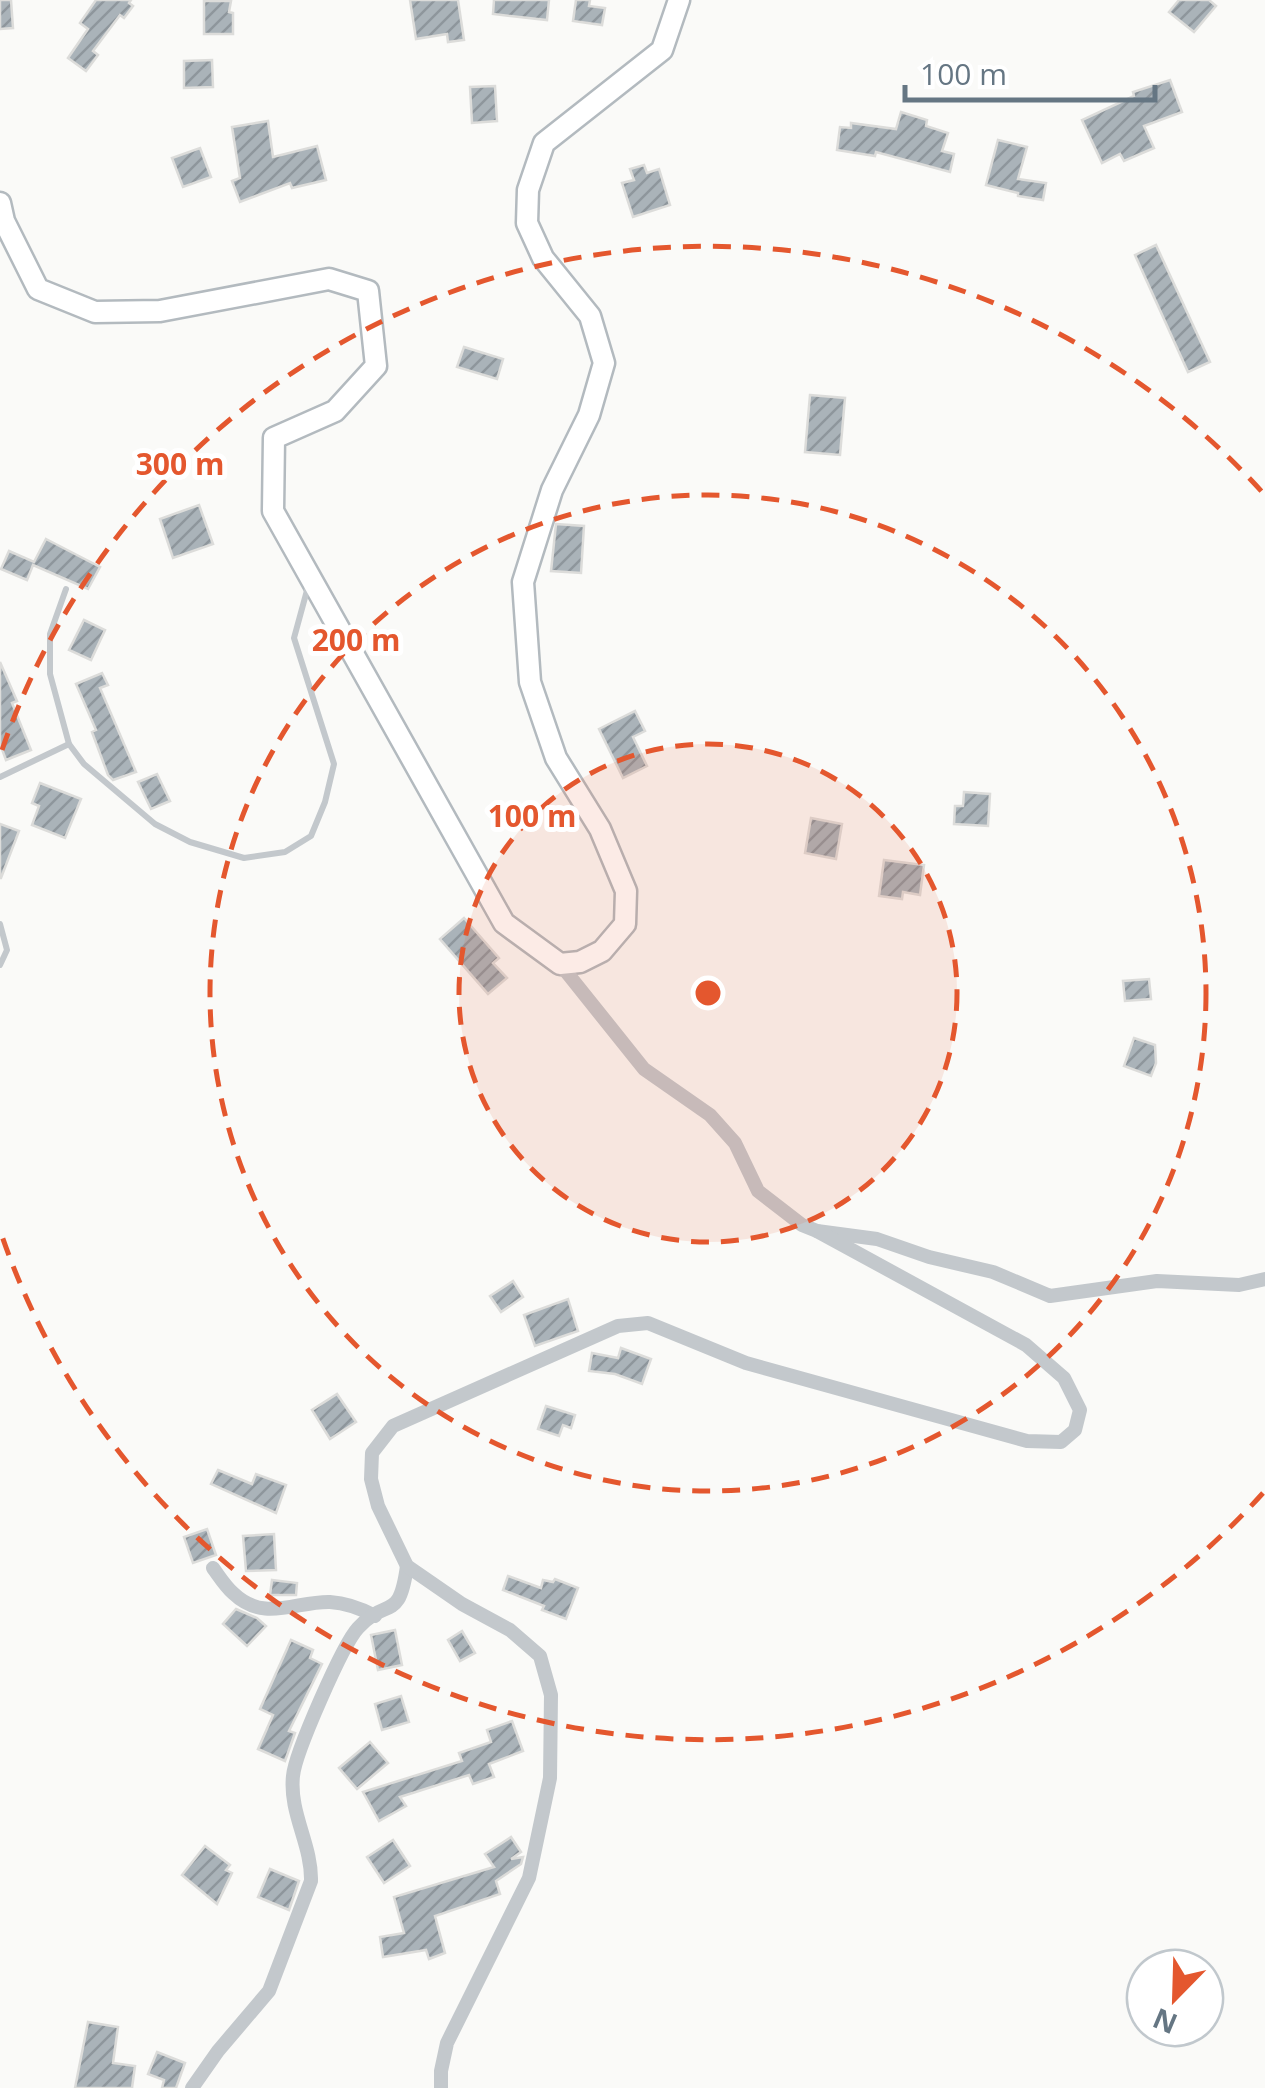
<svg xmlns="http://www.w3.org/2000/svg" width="1265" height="2088" viewBox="0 0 1265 2088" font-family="'Open Sans',sans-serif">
	<defs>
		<pattern id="building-hatch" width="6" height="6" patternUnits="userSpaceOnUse" patternTransform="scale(2.5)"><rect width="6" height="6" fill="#aab3b9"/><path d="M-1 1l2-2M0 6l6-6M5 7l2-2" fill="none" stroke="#8e969c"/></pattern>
	</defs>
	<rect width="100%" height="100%" fill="#fafaf8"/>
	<!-- building -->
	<g fill="url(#building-hatch)" stroke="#dcdcda" stroke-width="2.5">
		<polygon points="0,0 11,0 13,28 0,29"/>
		<polygon points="96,0 131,0 129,3 133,6 124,18 120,15 93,51 98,55 86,71 68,58 88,29 80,23"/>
		<polygon points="410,0 458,0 464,40 448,42 447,34 416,39"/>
		<polygon points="494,0 549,0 547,20 493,14"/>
		<polygon points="576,0 590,0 589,6 605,8 602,25 573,21"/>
		<polygon points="1179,0 1209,0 1216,6 1194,32 1169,12"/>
		<polygon points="204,1 231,1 229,12 233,13 233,34 204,34"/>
		<polygon points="212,60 213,87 184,88 184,61"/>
		<polygon points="1170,80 1182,112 1144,126 1154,148 1124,161 1120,154 1102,163 1082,120 1134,96 1133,92"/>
		<polygon points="495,86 497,121 472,123 470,87"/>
		<polygon points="901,112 927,120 926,126 948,133 942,151 954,154 950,172 876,152 875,156 837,150 840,127 851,128 851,123 896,129"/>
		<polygon points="268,121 273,157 317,146 326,180 292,188 290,183 240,202 232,181 240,178 232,127"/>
		<polygon points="998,140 1027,147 1018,179 1046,183 1043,200 1018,196 1018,193 986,185"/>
		<polygon points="200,148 211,177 183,187 172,158"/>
		<polygon points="644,165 647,173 659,169 670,205 633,217 622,183 634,180 630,169"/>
		<polygon points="1156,245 1210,362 1188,372 1135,255"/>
		<polygon points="464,347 503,359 497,379 457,367"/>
		<polygon points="810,395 845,398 840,455 805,452"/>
		<polygon points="199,505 213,544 173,558 160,519"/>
		<polygon points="556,524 584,526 581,573 551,571"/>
		<polygon points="46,539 100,567 88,589 33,565 27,580 1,569 9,551 34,562"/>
		<polygon points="84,620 105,630 91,660 69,650"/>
		<polygon points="0,662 17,701 12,703 31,750 6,760 0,744"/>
		<polygon points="102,673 108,685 100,688 136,772 113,780 108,775 92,732 96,730 76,684"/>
		<polygon points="635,711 645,731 633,737 647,766 623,778 599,729"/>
		<polygon points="157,774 170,801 151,809 138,782"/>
		<polygon points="40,783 81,799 65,838 32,825 39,806 32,803"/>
		<polygon points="964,792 990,794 988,826 954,824 955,806 963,806"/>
		<polygon points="811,818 842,824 836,859 805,853"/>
		<polygon points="0,824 19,831 1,878 0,878"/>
		<polygon points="884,860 924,865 920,895 903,892 902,899 879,896"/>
		<polygon points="464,918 499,958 493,963 507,978 488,994 440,939"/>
		<polygon points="1149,979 1151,999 1125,1001 1123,981"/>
		<polygon points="1134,1038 1155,1045 1156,1063 1151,1076 1124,1066"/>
		<polygon points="513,1281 523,1297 501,1312 490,1296"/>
		<polygon points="568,1299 578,1331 535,1346 524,1315"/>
		<polygon points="621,1348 651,1359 642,1384 615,1374 589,1371 592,1353 618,1358"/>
		<polygon points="337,1394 356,1422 330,1439 312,1410"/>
		<polygon points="546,1406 575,1415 571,1428 563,1425 559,1436 538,1429"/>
		<polygon points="218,1470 252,1484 256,1474 286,1485 276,1513 211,1484"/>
		<polygon points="207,1529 216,1555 193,1563 184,1537"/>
		<polygon points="274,1534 276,1570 246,1571 243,1536"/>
		<polygon points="508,1576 541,1588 543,1580 553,1582 555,1579 578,1588 566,1619 542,1610 544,1606 503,1590"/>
		<polygon points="272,1580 297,1583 296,1595 270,1595"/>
		<polygon points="236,1609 257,1618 266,1626 247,1646 223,1624"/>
		<polygon points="395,1630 402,1665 378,1670 371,1635"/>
		<polygon points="462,1631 475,1653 460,1661 448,1640"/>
		<polygon points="291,1640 313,1650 310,1658 322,1664 289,1731 295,1733 285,1761 258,1749 273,1715 260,1709"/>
		<polygon points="401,1696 409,1722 382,1730 375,1704"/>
		<polygon points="512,1721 523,1751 489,1764 494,1777 473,1784 469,1775 400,1797 406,1806 379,1821 363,1792 462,1761 459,1753 491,1742 487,1730"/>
		<polygon points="370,1742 388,1763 357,1789 339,1768"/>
		<polygon points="511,1837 521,1852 511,1859 523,1857 521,1864 496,1881 500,1894 435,1916 445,1953 429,1959 426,1950 383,1957 380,1937 404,1933 394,1897 494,1867 485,1854"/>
		<polygon points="393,1840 410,1866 384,1883 367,1857"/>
		<polygon points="205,1846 230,1865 226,1870 232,1873 217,1904 182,1875"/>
		<polygon points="270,1869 299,1881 289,1910 258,1897"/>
		<polygon points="88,2022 118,2027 113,2063 135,2066 132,2088 75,2088"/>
		<polygon points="157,2052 185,2063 176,2088 162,2088 164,2080 148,2074"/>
	</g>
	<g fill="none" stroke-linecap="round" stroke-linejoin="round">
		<defs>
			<polyline id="secondary" points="0,203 4,221 38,289 95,312 160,311 329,279 368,291 376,366 335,411 274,438 273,511 504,923 560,964 580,962 602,951 625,924 626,891 600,829 556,758 530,682 523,582 552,490 589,415 604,363 590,316 543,258 527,223 528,190 544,143 662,50 679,0"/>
		</defs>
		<!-- secondary casing -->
		<use href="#secondary" stroke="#b3babf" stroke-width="25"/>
		<!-- lane -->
		<g stroke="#c3c8cc" stroke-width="6">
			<polyline points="66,589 50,634 50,674 69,744 84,764 155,824 190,842 244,858 285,852 311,836 325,802 334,764 294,638 309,583"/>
			<polyline points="0,777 69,744"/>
			<polyline points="0,924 7,950 0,965"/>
		</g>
		<!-- street -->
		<g stroke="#c3c8cc" stroke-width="14">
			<polyline points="560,964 644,1069 710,1115 735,1143 758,1191 802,1225 817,1231 877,1239 929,1257 993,1272 1050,1296 1157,1281 1239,1285 1265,1279"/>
			<path d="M213,1568C219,1576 225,1586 233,1593C264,1623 296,1601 330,1602C347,1603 360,1608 375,1616"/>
			<path d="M192,2088L218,2051L269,1991L311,1881C312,1845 289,1813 293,1776C295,1753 343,1644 358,1628C387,1596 399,1624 407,1566"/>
			<polyline points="441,2088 441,2071 447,2043 529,1878 550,1778 551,1695 540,1656 510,1630 462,1604 407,1566 378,1506 371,1479 372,1453 393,1426 618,1326 648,1323 746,1363 1027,1441 1061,1442 1075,1430 1080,1410 1064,1378 1026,1345 817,1231"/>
		</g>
		<!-- secondary -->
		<use href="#secondary" stroke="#fff" stroke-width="20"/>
	</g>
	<!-- distance rings -->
	<circle cx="708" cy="993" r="249" fill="#e4572e" fill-opacity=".12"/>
	<g fill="none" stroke="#e4572e" stroke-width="5" stroke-dasharray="18 12">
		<circle cx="708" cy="993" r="249"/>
		<circle cx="708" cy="993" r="498"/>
		<path d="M1263 1493A747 747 0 0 1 2 1236M2 750A747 747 0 0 1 1263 493"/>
	</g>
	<circle cx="708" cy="993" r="15" fill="#e4572e" stroke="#fff" stroke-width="5"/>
	<g font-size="30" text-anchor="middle" font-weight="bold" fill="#e4572e" stroke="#fff" stroke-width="10" stroke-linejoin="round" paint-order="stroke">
		<text x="180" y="475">300 m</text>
		<text x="356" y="651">200 m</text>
		<text x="532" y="827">100 m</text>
	</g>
	<!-- north arrow -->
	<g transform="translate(1175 1998) rotate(203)"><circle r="48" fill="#ffffff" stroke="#c1c8cd" stroke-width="2.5"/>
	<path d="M0-8L18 38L0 25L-18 38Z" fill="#e4572e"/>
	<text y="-15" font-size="28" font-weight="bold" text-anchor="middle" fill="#657683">N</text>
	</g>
	<!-- scale -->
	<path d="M905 85v15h250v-15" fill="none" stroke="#657683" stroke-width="5"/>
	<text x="920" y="85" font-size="30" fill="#657683" stroke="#ffffff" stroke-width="8" paint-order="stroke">100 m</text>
</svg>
